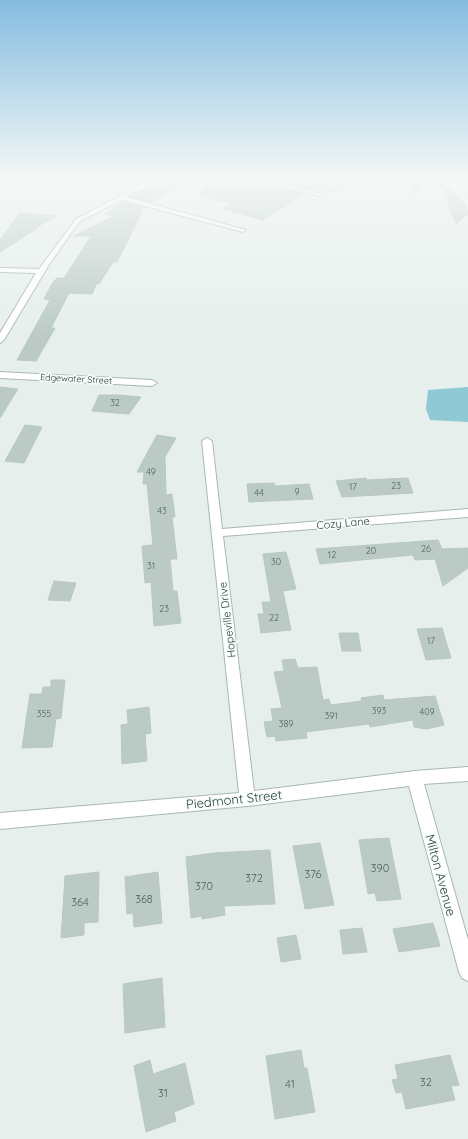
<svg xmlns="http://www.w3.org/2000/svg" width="468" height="1139" viewBox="0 0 468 1139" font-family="Quicksand,sans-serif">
	<rect width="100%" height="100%" fill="#e6efeb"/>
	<!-- water -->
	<polygon fill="#8ec9d4" points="468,387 468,422 430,420 426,409 428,390"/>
	<!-- building -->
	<g fill="#bbcac4" stroke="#b8c9c2">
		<polygon points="162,178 196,178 150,202 130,197"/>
		<polygon points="221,178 230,178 258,184 262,183 304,194 263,220 223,209 230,204 200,195 207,181 212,182"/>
		<polygon points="299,178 359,178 335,192 315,187 311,190 278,182 299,180"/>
		<polygon points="405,178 434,178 414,195"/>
		<polygon points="438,178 463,201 468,212 468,214 456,224"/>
		<polygon points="122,202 141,207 138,209 143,210 117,262 113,262 99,284 97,283 92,294 69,293 51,328 55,328 36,361 17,360 50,300 44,299 53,282 57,278 64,278 91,236 74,236 114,216 105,214"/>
		<polygon points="19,213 57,216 35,228 38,228 0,252 0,240"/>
		<polygon points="0,387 18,389 0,418"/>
		<polygon points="99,395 119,395 141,397 129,414 92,411"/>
		<polygon points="25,425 42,427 24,463 5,461"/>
		<polygon points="157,435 176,438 165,457 166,495 172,494 175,517 172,517 177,559 170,559 173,591 177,591 181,623 154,626 151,582 145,583 142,546 153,545 147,484 143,484 144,472 137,472"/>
		<polygon points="366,478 366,480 408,478 413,493 342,497 336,481"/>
		<polygon points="274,483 275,486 309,484 313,499 249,502 247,484"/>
		<polygon points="438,540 442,549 468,548 468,568 443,586 435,559 415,560 413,555 320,564 316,549"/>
		<polygon points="286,552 296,589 283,591 291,630 261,633 258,614 264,614 262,602 271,602 263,554"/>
		<polygon points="54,581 76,583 70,601 48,600"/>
		<polygon points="442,628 451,658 426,660 417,629"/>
		<polygon points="339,633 358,633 361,651 342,651"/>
		<polygon points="295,659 298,668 317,667 323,700 329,699 331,705 362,701 361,698 383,695 384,700 435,696 444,725 426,729 414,727 413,720 370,727 369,724 306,732 307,738 276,741 275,736 267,737 264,722 273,721 271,709 282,708 274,672 284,671 282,660"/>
		<polygon points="51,680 65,680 61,718 56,719 52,747 22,748 30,694 42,694 43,687 51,687"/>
		<polygon points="149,707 151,733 145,734 147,761 122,764 121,725 128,724 127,710"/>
		<polygon points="389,838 401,899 377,901 375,893 368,894 359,840"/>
		<polygon points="320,843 334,905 305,909 293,846"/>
		<polygon points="270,850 275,904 224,906 225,915 202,919 202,916 191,918 186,857 213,853"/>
		<polygon points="99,872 98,922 84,923 84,935 61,938 65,876"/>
		<polygon points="158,872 162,923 134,927 133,913 127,914 125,877"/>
		<polygon points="433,923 440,946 399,952 393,929"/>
		<polygon points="362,928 367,952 343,954 340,930"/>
		<polygon points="296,935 301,959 281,962 277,938"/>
		<polygon points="162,978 165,1027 125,1033 123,984"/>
		<polygon points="301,1050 304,1068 307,1068 315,1112 275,1119 266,1056"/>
		<polygon points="450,1055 459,1085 451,1086 455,1100 406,1109 402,1092 396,1093 392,1080 398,1079 395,1065"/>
		<polygon points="150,1060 153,1074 185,1063 194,1104 174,1112 176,1121 146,1132 134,1066"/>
	</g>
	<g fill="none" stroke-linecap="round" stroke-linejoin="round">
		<defs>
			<g id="minor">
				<polygon points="154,178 161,178 126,197 246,230 243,232 122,200 80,221 50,263 4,340 0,343 0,333 36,273 0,272 0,268 39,269 76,219"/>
				<polygon points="247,178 256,178 322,194 319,196"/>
				<polygon points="450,178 456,178 468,189 468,194"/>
				<polygon points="0,372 152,380 157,383 152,386 0,378"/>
				<polygon points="207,438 212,441 222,529 468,509 468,517 223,536 254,791 415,771 468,767 468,781 424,784 468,940 468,981 462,978 459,972 409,786 247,806 0,829 0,813 239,793 202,441"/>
			</g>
		</defs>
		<!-- minor casing -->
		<use href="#minor" stroke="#a8b8b2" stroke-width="2"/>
		<!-- minor -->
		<use href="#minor" fill="#fff" fill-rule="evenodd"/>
	</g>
	<!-- sky -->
	<linearGradient id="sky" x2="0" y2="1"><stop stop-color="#84bce0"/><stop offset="0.53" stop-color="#f4f8f6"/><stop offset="1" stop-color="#f4f8f6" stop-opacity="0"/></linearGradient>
	<rect width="468" height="337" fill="url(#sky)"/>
	<g text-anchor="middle" stroke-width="3.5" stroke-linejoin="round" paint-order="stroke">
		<!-- far-street labels -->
		<g font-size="9" fill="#24423a" stroke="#f7fbf9">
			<text transform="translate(76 379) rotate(3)" y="3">Edgewater Street</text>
		</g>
		<!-- number labels -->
		<g font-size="9" fill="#4a645c">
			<text x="115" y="406">32</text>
			<text x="151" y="475">49</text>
			<text x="396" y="489">23</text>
			<text x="353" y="490">17</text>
			<text x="297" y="495">9</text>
			<text x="259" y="496">44</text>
			<text x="162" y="514">43</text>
			<text x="426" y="552">26</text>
			<text x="371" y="554">20</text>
			<text x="332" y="558">12</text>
			<text x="276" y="565">30</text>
			<text x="151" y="569">31</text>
			<text x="164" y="612">23</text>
			<text x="274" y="621">22</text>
			<text x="431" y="644">17</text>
			<text x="379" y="714">393</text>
			<text x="427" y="715">409</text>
			<text x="44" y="717">355</text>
			<text x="331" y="719">391</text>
			<text x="286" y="727">389</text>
		</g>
		<!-- street labels -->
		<g font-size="11" fill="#24423a" stroke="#f7fbf9">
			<text transform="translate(343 523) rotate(-5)" y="4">Cozy Lane</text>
			<text transform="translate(227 620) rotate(-97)" y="4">Hopeville Drive</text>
		</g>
		<!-- near-number labels -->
		<g font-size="11" fill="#4a645c">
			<text x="380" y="872">390</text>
			<text x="313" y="878">376</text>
			<text x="254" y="882">372</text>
			<text x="204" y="890">370</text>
			<text x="144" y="903">368</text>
			<text x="80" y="906">364</text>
			<text x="426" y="1086">32</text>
			<text x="290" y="1088">41</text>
			<text x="163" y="1097">31</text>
		</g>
		<!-- near-street labels -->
		<g font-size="13" fill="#24423a" stroke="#f7fbf9">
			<text transform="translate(234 799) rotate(-6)" y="5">Piedmont Street</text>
			<text transform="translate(441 875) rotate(75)" y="5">Milton Avenue</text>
		</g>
	</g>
</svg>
